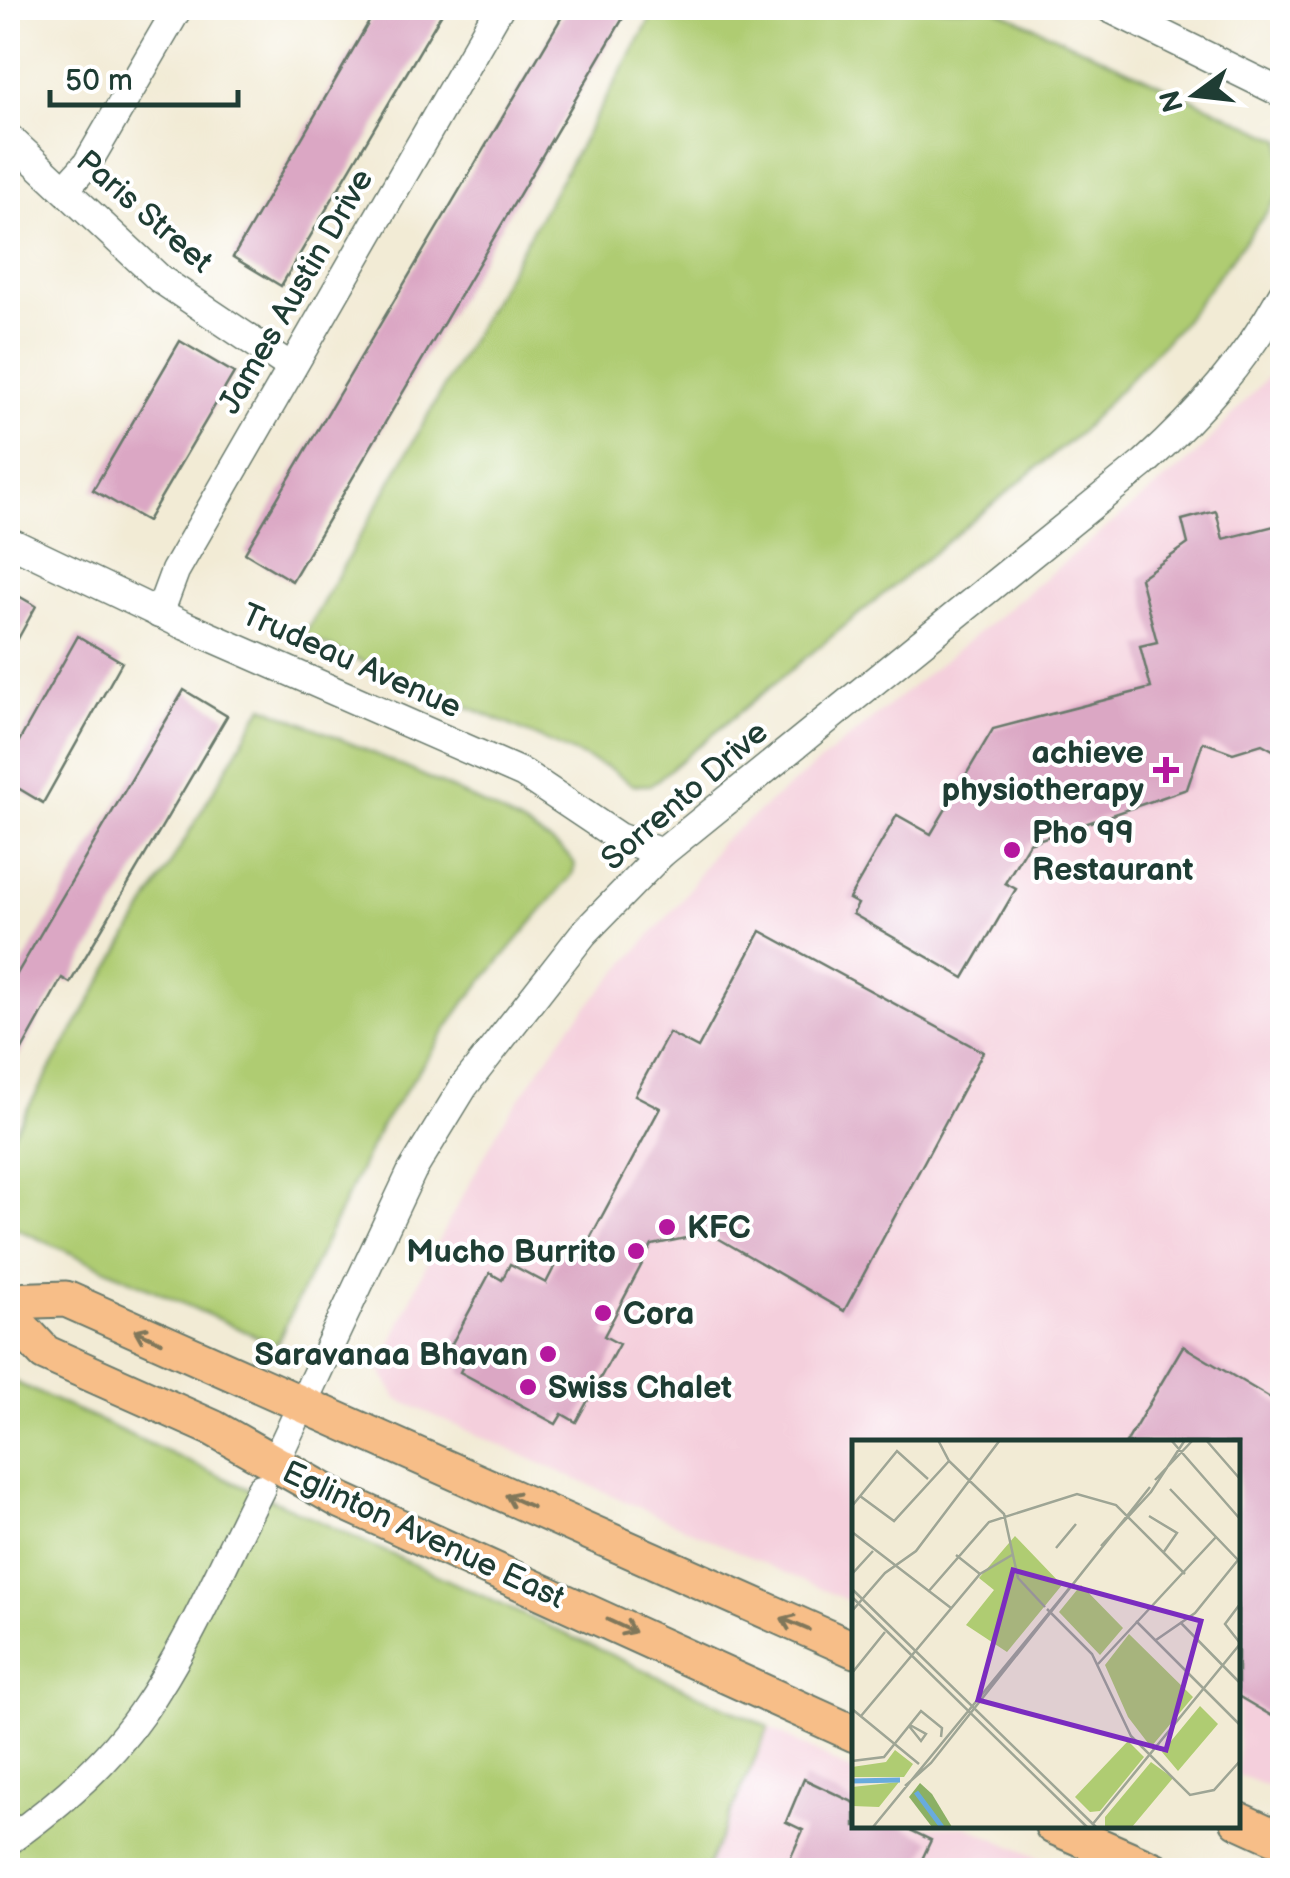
<svg xmlns="http://www.w3.org/2000/svg" width="1290" height="1878" viewBox="0 0 1290 1878" font-family="'Balsamiq Sans',sans-serif">
	<rect width="100%" height="100%" fill="#fff"/>
	<filter id="ink" filterUnits="userSpaceOnUse"><feTurbulence type="fractalNoise" baseFrequency=".01" numOctaves="2"/><feDisplacementMap in="SourceGraphic" scale="20" xChannelSelector="R" yChannelSelector="G"/><feConvolveMatrix kernelMatrix="1 2 1 2 8 2 1 2 1" color-interpolation-filters="sRGB"/></filter>
	<filter id="wash" filterUnits="userSpaceOnUse"><feTurbulence type="fractalNoise" baseFrequency=".0048" numOctaves="4" result="noise"/><feDisplacementMap in="SourceGraphic" scale="40" xChannelSelector="R" yChannelSelector="G"/><feGaussianBlur stdDeviation="2.25" result="paint"/><feColorMatrix in="noise" values="0 0 0 0 0 0 0 0 0 0 0 0 0 0 0 0 0 1.4 0 .05"/><feComposite in="paint" operator="in"/></filter>
	<g filter="url(#wash)">
		<rect width="100%" height="100%" fill="#f2ebd5"/>
		<!-- built -->
		<g fill="#f4cfdc">
			<polygon points="1282,361 1282,1792 1238,1775 1238,1443 855,1443 855,1604 397,1399 380,1369 429,1258 501,1125 569,1027 682,900 719,844 1198,453"/>
			<polygon points="769,1727 855,1773 855,1826 966,1826 1065,1870 706,1870"/>
		</g>
		<!-- green -->
		<g fill="#afcc72" stroke="#678453" stroke-width="2.5">
			<polygon points="657,8 994,8 1282,140 1282,192 1183,322 1078,434 651,785 633,785 609,768 304,636"/>
			<path d="M263,706C310,726 564,830 575,865L572,875L466,1001L379,1129L276,1345L8,1225V1142Z"/>
			<polygon points="8,1379 769,1727 706,1870 8,1870"/>
		</g>
		<g id="blocks">
			<!-- building -->
			<g fill="#dba7c4">
				<polygon points="377,8 445,8 281,286 233,257"/>
				<polygon points="567,8 629,8 292,581 245,553"/>
				<polygon points="180,341 234,373 147,521 93,490"/>
				<polygon points="1216,511 1223,539 1282,524 1282,755 1262,744 1233,753 1203,742 1187,789 1029,843 1005,883 1016,889 964,978 853,914 858,904 849,899 897,815 931,834 993,729 1151,688 1140,646 1157,642 1140,578 1188,544 1182,520"/>
				<polygon points="8,590 36,606 8,657"/>
				<polygon points="78,636 122,662 43,803 8,782 8,761"/>
				<polygon points="184,690 227,716 70,983 62,978 8,1075 8,989"/>
				<polygon points="761,931 983,1052 844,1311 709,1233 652,1245 604,1336 619,1344 576,1422 562,1414 556,1424 460,1372 467,1358 449,1349 490,1273 502,1280 510,1264 546,1283 565,1246 581,1255 660,1108 635,1095 669,1033 698,1048"/>
				<polygon points="1183,1346 1282,1405 1282,1722 1238,1696 1238,1443 1126,1443"/>
				<polygon points="804,1779 855,1803 855,1826 902,1826 931,1840 917,1870 785,1870 803,1830 786,1822"/>
			</g>
		</g>
	</g>
	<g filter="url(#ink)">
		<use href="#blocks" fill-opacity="0" stroke="#697a6c" stroke-width="2.5"/>
		<g fill="none" stroke-linecap="round" stroke-linejoin="round">
			<defs>
				<g id="minor">
					<polyline points="1109,8 1282,93"/>
					<polyline points="8,137 160,279 291,367"/>
					<polyline points="66,188 87,164 178,8"/>
					<polyline points="8,541 186,626 524,774 618,837 662,853"/>
					<polyline points="159,614 175,571 499,8"/>
					<path d="M274,1464L412,1171L464,1086L583,934L662,853L1144,463C1199,413 1246,360 1282,295"/>
					<path d="M8,1841C56,1807 107,1763 141,1714C190,1644 223,1563 261,1488"/>
				</g>
				<g id="major">
					<polyline points="8,1301 66,1299 855,1650"/>
					<polyline points="8,1313 45,1353 213,1428 340,1500 855,1734"/>
					<polyline points="1238,1820 1282,1840"/>
					<polyline points="1053,1826 1154,1870"/>
				</g>
			</defs>
			<!-- minor casing -->
			<use href="#minor" stroke="#697a6c" stroke-width="31"/>
			<!-- major casing -->
			<use href="#major" stroke="#697a6c" stroke-width="39"/>
			<!-- minor -->
			<use href="#minor" stroke="#fff" stroke-width="28"/>
			<!-- major -->
			<use href="#major" stroke="#f7be88" stroke-width="35"/>
		</g>
		<!-- one-way arrows -->
		<defs><path id="oneway-shaft" d="M-6 0H5M1.5-3L5.5 0L1.5 3" fill="none" stroke-width="1.6" stroke-linecap="round" stroke-linejoin="round" transform="scale(2.5)"/></defs>
		<g stroke="#80775a">
			<use href="#oneway-shaft" transform="translate(148 1336) rotate(-156)"/>
			<use href="#oneway-shaft" transform="translate(519 1501) rotate(-156)"/>
			<use href="#oneway-shaft" transform="translate(795 1624) rotate(-157)"/>
			<use href="#oneway-shaft" transform="translate(621 1626) rotate(25)"/>
		</g>
	</g>
	<!-- markers -->
	<g fill="#b5179e" stroke="#fff" stroke-width="4">
		<path d="M1161 755h10v10h10v10h-10v10h-10v-10h-10v-10h10z"/>
		<circle cx="1012" cy="850" r="10"/>
		<circle cx="667" cy="1227" r="10"/>
		<circle cx="636" cy="1251" r="10"/>
		<circle cx="603" cy="1313" r="10"/>
		<circle cx="548" cy="1354" r="10"/>
		<circle cx="528" cy="1387" r="10"/>
	</g>
	<g text-anchor="middle" stroke-width="8" stroke-linejoin="round" paint-order="stroke">
		<!-- street labels -->
		<g font-size="32" fill="#1f3d34" stroke="#fff">
			<text transform="translate(145 211) rotate(41)" y="11">Paris Street</text>
			<text transform="translate(295 291) rotate(-60)" y="11">James Austin Drive</text>
			<text transform="translate(352 660) rotate(24)" y="11">Trudeau Avenue</text>
			<text transform="translate(684 795) rotate(-41)" y="11">Sorrento Drive</text>
			<text transform="translate(424 1534) rotate(25)" y="11">Eglinton Avenue East</text>
		</g>
		<!-- poi labels -->
		<g font-size="32" font-weight="bold" fill="#1f3d34" stroke="#fff" text-anchor="start">
			<text x="1144" y="763" text-anchor="end">achieve<tspan x="1144" dy="37">physiotherapy</tspan></text>
			<text x="1032" y="843">Pho 99<tspan x="1032" dy="37">Restaurant</tspan></text>
			<text x="687" y="1238">KFC</text>
			<text x="616" y="1262" text-anchor="end">Mucho Burrito</text>
			<text x="623" y="1324">Cora</text>
			<text x="528" y="1365" text-anchor="end">Saravanaa Bhavan</text>
			<text x="548" y="1398">Swiss Chalet</text>
		</g>
	</g>
	<!-- overview -->
	<g transform="translate(852 1440)">
		<rect width="388" height="388" fill="#f2ebd5"/>
		<path d="M163,96L210,145L155,212L114,185L142,150L127,138ZM229,145L271,188L248,215L207,172ZM277,194L341,257L299,307L276,277L253,225ZM348,266L366,284L326,331L310,312ZM276,301L292,317L248,371L238,372L223,357ZM43,310L61,324L52,337H0V327L34,322ZM299,322L321,338L280,387H253V377ZM47,342L27,367L0,366V347Z" fill="#afcc72"/>
		<path d="M68,343L80,354L100,387H80L57,357Z" fill="#8bb064"/>
		<path fill="none" stroke="#68abdd" stroke-width="5" d="M0,341L48,340M64,352L90,387"/>
		<path fill="none" stroke="#9ea595" stroke-width="2.5" d="M86,0L97,21L152,74L166,138L193,167M319,0L388,79M354,0L388,39M303,40L341,0M318,49L388,122M8,56L42,81L97,21M0,66L45,11L76,39M297,76L325,93L311,113M0,92L99,168M249,106L299,52L333,0M204,108L224,84M104,115L128,134M0,134L21,111M0,149L244,387M76,152L137,82L225,54L264,65L333,134M0,157L235,387M388,164L373,184L388,203M195,169L240,214L279,296L338,355L362,350L388,321M0,171L33,133L64,111L148,0M284,181L388,285M328,182L388,243M304,200L343,173L386,120M246,224L364,97M0,233L33,192M0,269L67,324M9,276L128,134L160,115M57,286L69,301L74,294L58,285M0,321L32,317L69,271L90,288L89,297M53,346L79,323L298,47M240,385L388,204M21,387L219,146"/>
		<path fill="#7b2cbf" fill-opacity="0.15" stroke="#7b2cbf" stroke-width="5" d="M161,130L349,181L314,310L126,260Z"/>
		<rect width="388" height="388" fill="none" stroke="#1f3d34" stroke-width="5"/>
	</g>
	<!-- margin -->
	<rect width="1290" height="1878" fill="none" stroke="#fff" stroke-width="40"/>
	<!-- north arrow -->
	<g transform="translate(1195 95) rotate(255)" stroke="#ffffff" stroke-width="8" paint-order="stroke">
	<path d="M0-8L18 38L0 25L-18 38Z" fill="#1f3d34"/>
	<text y="-15" font-size="28" font-weight="bold" text-anchor="middle" fill="#1f3d34">N</text>
	</g>
	<!-- scale -->
	<path d="M50 90v15h188v-15" fill="none" stroke="#1f3d34" stroke-width="5"/>
	<text x="65" y="90" font-size="30" fill="#1f3d34" stroke="#ffffff" stroke-width="8" paint-order="stroke">50 m</text>
</svg>
